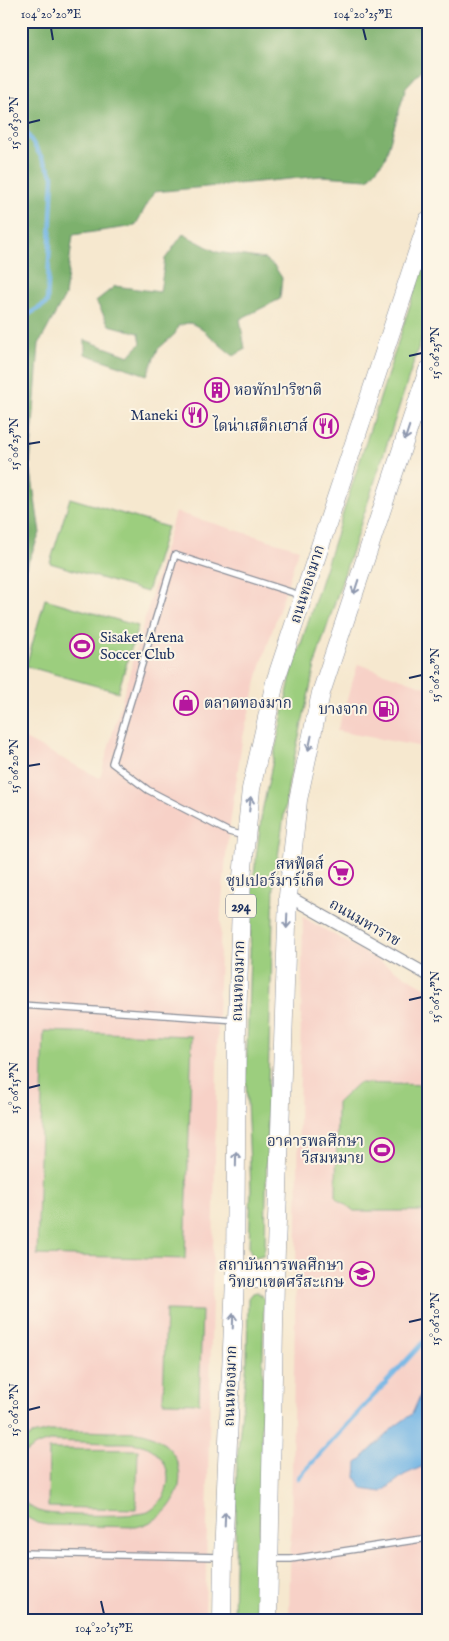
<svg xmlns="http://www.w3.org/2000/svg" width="449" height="1641" viewBox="0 0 449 1641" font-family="'IM FELL English','Noto Serif Thai',serif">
	<rect width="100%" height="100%" fill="#fcf5e5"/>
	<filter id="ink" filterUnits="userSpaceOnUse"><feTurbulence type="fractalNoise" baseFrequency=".02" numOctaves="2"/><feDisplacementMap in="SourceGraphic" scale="10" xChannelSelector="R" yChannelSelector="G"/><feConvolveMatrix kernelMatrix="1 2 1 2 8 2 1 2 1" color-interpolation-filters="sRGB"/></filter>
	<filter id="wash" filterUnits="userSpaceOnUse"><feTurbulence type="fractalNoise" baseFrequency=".0096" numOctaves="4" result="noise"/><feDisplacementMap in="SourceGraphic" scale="20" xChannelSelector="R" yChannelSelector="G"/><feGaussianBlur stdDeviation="1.12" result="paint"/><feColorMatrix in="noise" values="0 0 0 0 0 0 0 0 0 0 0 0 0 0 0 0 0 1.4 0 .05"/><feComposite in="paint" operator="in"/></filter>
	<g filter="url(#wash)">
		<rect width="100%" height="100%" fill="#f6e8cf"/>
		<!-- built -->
		<g fill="#f7d1c7">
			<polygon points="175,512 299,549 261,665 242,741 227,845 221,912 218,1019 205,1620 21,1620 21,737 100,778"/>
			<polygon points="358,664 428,688 428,748 337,731"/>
			<polygon points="303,917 428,989 428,1620 289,1620"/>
		</g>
		<!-- green -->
		<g fill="#9cce7e" stroke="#5c7e6e">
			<polygon points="428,249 428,319 317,657 289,781 274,884 268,1082 265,1247 263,1255 256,1257 251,1254 249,1246 251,1188 246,1080 252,889 262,812 291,675"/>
			<polygon points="70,498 167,527 147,592 50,563"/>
			<polygon points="45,599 138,626 118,692 26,666"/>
			<polygon points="44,1031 192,1036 185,1259 37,1255"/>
			<polygon points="358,1083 428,1085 428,1211 354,1211 336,1198 337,1103"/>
			<polygon points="257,1292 264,1298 258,1620 234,1620 237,1459 247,1361 248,1298 252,1293"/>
			<polygon points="166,1310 202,1311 199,1403 163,1402"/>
			<path d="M49,1431C70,1431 90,1431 111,1432C123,1432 137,1430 149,1435C197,1454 186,1516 136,1527L47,1525L37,1523L21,1514V1497C26,1504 33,1510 42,1512C56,1516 137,1517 148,1512C159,1506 167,1494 168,1481C169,1466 159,1451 145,1446C134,1442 122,1443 111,1443C91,1442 70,1442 50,1441C38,1444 29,1448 21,1458V1442L32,1435Z"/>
			<polygon points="49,1449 138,1450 136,1509 48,1507"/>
		</g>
		<!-- forest -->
		<g fill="#7db16d" stroke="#4c7066">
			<polygon points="21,21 428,21 428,63 406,87 385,159 368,179 321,176 154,192 135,226 73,235 65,296 39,344 30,465 40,533 21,580"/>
			<path d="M183,234L217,252L265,259L275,267L282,278L280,299L240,319L245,349L234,356C223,349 200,324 189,323C186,323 181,325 178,326L175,334L158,349L147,375L85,354V340L129,356L141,343L139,333L109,325L96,301L115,286L160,292L165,259Z"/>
		</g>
		<!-- water -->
		<polygon fill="#6eb3e5" stroke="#4471a2" points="428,1378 428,1464 404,1475 382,1492 362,1489 356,1477 357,1463 394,1427 412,1414"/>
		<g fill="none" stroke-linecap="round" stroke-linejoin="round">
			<!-- stream -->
			<g stroke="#6eb3e5" stroke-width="4.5">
				<polyline points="21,124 53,176 47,303 21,319"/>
				<polyline points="298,1478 428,1337"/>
			</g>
		</g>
	</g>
	<g filter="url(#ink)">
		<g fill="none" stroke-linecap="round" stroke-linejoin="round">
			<defs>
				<g id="lane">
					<polyline points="244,836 229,832 148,790 112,763 175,555 300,595"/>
					<polyline points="21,1005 236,1020"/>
					<polyline points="21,1553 221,1557"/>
					<polyline points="271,1559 291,1559 428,1538"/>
				</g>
				<polyline id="street" points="288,896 428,975"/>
				<g id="primary">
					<polyline points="235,1279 275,1279"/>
					<polyline points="222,1620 223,1557 235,1279 237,1020 242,877 251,789 275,682 428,220"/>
					<polyline points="268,1620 275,1279 288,896 298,800 321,693 428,370"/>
				</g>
			</defs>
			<!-- lane casing -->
			<use href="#lane" stroke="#888c96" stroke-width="8"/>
			<!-- street casing -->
			<use href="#street" stroke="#888c96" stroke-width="13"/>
			<!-- primary casing -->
			<use href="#primary" stroke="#888c96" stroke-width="19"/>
			<!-- lane -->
			<use href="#lane" stroke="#fff" stroke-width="5.5"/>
			<!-- street -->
			<use href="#street" stroke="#fff" stroke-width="11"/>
			<!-- primary -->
			<use href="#primary" stroke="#fff" stroke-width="18"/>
		</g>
		<!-- one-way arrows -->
		<defs><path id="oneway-shaft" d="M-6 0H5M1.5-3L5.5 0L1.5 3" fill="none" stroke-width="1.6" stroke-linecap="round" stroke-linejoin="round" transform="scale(1.25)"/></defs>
		<g stroke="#8d97ae">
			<use href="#oneway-shaft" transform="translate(407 433) rotate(108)"/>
			<use href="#oneway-shaft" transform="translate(356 587) rotate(108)"/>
			<use href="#oneway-shaft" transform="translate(310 743) rotate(102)"/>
			<use href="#oneway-shaft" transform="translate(250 804) rotate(-84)"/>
			<use href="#oneway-shaft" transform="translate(287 921) rotate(92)"/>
			<use href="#oneway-shaft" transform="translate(236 1159) rotate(-89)"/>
			<use href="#oneway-shaft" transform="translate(233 1321) rotate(-88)"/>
			<use href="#oneway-shaft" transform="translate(225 1519) rotate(-88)"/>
		</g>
	</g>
	<!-- ticks -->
	<path fill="none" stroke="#1b2f5e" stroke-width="2" d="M51,28L53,40M363,28L366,40M28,123L40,120M409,356L422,353M28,444L40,442M409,678L422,675M28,766L40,764M409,1000L422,997M28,1088L40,1085M409,1322L422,1319M28,1410L40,1407M101,1601L104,1614"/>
	<!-- icons -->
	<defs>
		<symbol id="building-ring" viewBox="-11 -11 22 22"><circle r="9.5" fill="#fcf5e5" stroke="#b5179e" stroke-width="1.5"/><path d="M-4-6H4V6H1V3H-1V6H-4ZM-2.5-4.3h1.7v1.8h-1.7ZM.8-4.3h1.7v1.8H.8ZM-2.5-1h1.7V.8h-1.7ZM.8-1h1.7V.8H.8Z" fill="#b5179e"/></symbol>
		<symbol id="restaurant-ring" viewBox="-11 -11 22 22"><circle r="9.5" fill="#fcf5e5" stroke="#b5179e" stroke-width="1.5"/><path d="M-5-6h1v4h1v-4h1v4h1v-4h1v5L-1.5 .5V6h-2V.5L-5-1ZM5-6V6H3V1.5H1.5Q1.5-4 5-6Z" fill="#b5179e"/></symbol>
		<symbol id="stadium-ring" viewBox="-11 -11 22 22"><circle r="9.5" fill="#fcf5e5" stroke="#b5179e" stroke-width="1.5"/><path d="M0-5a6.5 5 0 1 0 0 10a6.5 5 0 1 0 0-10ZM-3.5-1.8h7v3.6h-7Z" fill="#b5179e"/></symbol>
		<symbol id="shop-ring" viewBox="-11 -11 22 22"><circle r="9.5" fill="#fcf5e5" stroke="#b5179e" stroke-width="1.5"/><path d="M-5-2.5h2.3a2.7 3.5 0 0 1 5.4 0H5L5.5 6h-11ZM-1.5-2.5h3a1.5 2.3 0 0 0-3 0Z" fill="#b5179e"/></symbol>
		<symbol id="fuel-ring" viewBox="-11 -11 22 22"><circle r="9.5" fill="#fcf5e5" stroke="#b5179e" stroke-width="1.5"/><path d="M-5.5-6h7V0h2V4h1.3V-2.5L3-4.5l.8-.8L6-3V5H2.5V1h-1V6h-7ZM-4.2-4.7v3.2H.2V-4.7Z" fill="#b5179e"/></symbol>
		<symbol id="supermarket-ring" viewBox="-11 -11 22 22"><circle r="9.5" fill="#fcf5e5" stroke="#b5179e" stroke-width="1.5"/><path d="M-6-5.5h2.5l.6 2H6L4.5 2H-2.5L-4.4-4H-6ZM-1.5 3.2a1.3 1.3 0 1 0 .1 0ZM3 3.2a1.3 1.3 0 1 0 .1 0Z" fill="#b5179e"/></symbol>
		<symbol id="university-ring" viewBox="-11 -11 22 22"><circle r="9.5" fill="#fcf5e5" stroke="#b5179e" stroke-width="1.5"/><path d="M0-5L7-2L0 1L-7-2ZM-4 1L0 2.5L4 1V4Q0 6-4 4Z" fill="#b5179e"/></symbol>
	</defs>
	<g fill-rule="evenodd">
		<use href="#building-ring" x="203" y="376" width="28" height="28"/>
		<use href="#restaurant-ring" x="181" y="401" width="28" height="28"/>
		<use href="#restaurant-ring" x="312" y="412" width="28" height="28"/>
		<use href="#stadium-ring" x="68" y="632" width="28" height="28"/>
		<use href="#shop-ring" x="172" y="689" width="28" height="28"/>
		<use href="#fuel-ring" x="372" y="695" width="28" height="28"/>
		<use href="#supermarket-ring" x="327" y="859" width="28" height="28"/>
		<use href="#stadium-ring" x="368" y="1136" width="28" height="28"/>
		<use href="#university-ring" x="348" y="1260" width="28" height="28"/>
	</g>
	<g text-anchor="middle" stroke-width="4" stroke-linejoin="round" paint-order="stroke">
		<!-- shield labels -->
		<rect fill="#fcf5e5" stroke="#5e6a86" stroke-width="1" x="226" y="894.5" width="30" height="23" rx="4"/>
		<g font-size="14" font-weight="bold" fill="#1b2f5e">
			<text x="241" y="911">294</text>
		</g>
		<!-- poi labels -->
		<g font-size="15" fill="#1b2f5e" stroke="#fcf5e5" text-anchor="end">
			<text x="234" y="395" text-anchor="start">หอพักปาริชาติ</text>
			<text x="178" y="420">Maneki</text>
			<text x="308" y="431">ไดน่าเสต็กเฮาส์</text>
			<text x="100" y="642" text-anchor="start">Sisaket Arena<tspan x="100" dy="17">Soccer Club</tspan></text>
			<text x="204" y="708" text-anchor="start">ตลาดทองมาก</text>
			<text x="368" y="714">บางจาก</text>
			<text x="324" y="869">สหฟู้ดส์<tspan x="324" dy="17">ซุปเปอร์มาร์เก็ต</tspan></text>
			<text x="364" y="1146">อาคารพลศึกษา<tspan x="364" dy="17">วีสมหมาย</tspan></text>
			<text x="344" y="1270">สถาบันการพลศึกษา<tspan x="344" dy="17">วิทยาเขตศรีสะเกษ</tspan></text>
		</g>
		<!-- street labels -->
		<g font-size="15" fill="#1b2f5e" stroke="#fcf5e5">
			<text transform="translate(307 584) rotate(-72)" y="5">ถนนทองมาก</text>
			<text transform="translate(365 922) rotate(30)" y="5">ถนนมหาราช</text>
			<text transform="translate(238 981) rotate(-88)" y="5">ถนนทองมาก</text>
			<text transform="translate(230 1386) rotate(-88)" y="5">ถนนทองมาก</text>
		</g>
	</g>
	<!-- margin -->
	<rect width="449" height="1641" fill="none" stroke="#fcf5e5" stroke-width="55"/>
	<rect x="28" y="28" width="394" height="1586" fill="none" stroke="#1b2f5e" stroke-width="2"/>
	<g font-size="12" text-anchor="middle" fill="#1b2f5e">
		<text x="51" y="18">104°20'20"E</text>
		<text x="363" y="18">104°20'25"E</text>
		<text transform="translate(14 123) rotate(-90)" y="4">15°06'30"N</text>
		<text transform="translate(435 353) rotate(-90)" y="4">15°06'25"N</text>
		<text transform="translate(14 444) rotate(-90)" y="4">15°06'25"N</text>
		<text transform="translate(435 675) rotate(-90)" y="4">15°06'20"N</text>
		<text transform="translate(14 766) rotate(-90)" y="4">15°06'20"N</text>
		<text transform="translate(435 997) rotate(-90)" y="4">15°06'15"N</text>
		<text transform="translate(14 1088) rotate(-90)" y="4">15°06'15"N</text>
		<text transform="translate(435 1319) rotate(-90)" y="4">15°06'10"N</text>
		<text transform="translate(14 1410) rotate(-90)" y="4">15°06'10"N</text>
		<text x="104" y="1632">104°20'15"E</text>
	</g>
</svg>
